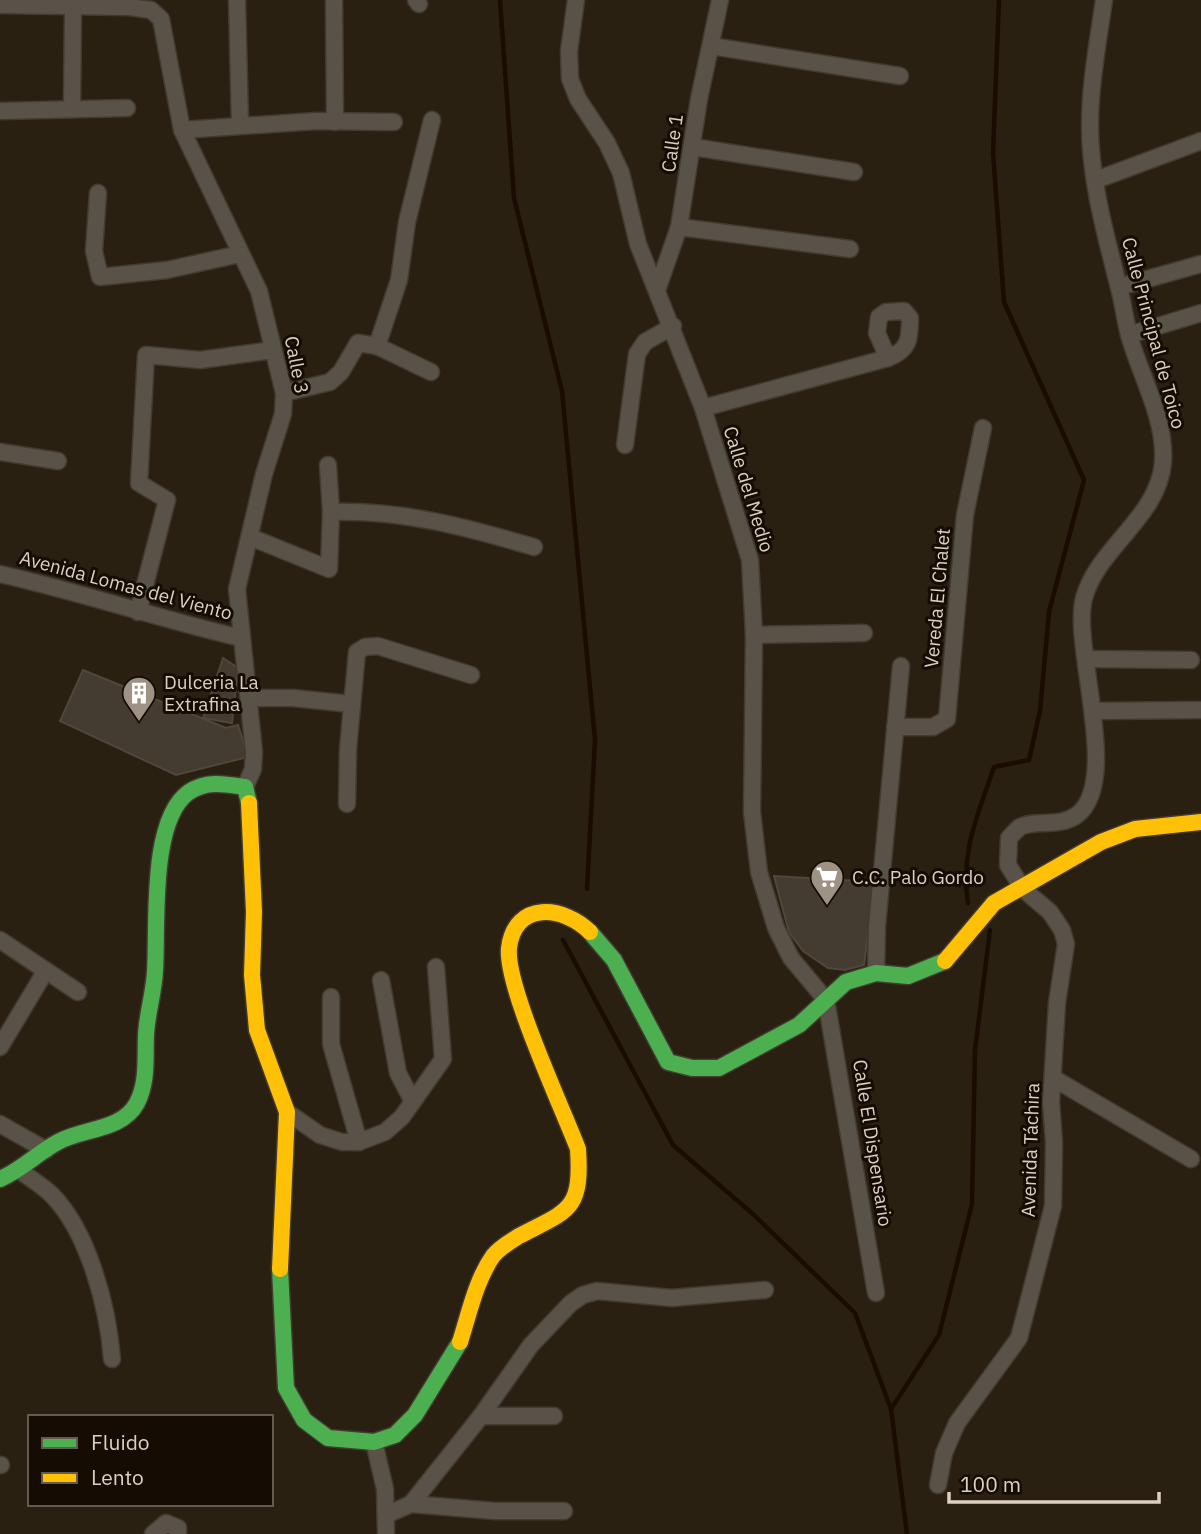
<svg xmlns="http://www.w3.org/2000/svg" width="1201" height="1534" viewBox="0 0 1201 1534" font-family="'IBM Plex Sans',sans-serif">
	<rect width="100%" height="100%" fill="#292012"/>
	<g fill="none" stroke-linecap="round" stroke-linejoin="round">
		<!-- stream -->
		<g stroke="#1b0c02" stroke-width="4.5">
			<polyline points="500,0 514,198 562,391 595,740 587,889"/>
			<path d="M968,903C960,851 978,815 994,767L1029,760L1040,711L1049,612L1084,480L1004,302L993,153L999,0"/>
			<polyline points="563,940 673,1145 754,1215 855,1313 891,1409"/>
			<polyline points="907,1534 891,1409 939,1335 972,1204 975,1050 990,930"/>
		</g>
	</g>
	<!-- building -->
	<g fill="#443c30" stroke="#4f473c" stroke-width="2">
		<polygon points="223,658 238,668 232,723 203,718"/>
		<polygon points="83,670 226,728 238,725 248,757 176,775 60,721"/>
		<polygon points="774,876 875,882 864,965 845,970 828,968 803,951 789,932"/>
	</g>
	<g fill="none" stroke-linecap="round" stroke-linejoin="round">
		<defs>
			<g id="street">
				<polyline points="237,0 240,124"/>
				<polyline points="334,0 335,122"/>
				<polyline points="416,0 419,4"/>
				<polyline points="576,0 569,51 570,79 578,99 607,143 621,173 638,244 703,408 750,560 754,635 752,812 759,872 776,928 791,958 826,1000 876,1293"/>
				<polyline points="0,5 130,7 151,10 161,19 182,130 259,291 284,393 283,414 264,474 237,589 254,752 253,769 245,787"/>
				<polyline points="711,46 900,76"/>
				<polyline points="72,109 73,8"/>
				<polyline points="0,111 127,108"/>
				<polyline points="182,130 317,121 394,122"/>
				<polyline points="693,147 854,172"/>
				<polyline points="1096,180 1201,141"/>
				<polyline points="98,193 94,251 100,277 167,270 240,254"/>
				<polyline points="679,227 850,249"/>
				<polyline points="1119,287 1201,264"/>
				<polyline points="657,290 679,227 699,99 720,0"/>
				<polyline points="1129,335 1201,313"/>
				<polyline points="377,346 399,280 407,222 432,120"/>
				<polyline points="284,393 330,382 341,372 358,343 377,346 431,372"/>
				<path d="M703,408L888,358C909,350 910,339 910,318L904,311L886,312L879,317L877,333L888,358"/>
				<polyline points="625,445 637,354 645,342 673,326"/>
				<polyline points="0,452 58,461"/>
				<path d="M331,512C403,510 466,527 534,547"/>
				<polyline points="250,537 329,569 331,512 328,465"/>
				<path d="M0,574C81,592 159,619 241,638"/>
				<polyline points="138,612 167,500 139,483 146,355 200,360 273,350"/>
				<polyline points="754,635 864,633"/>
				<polyline points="1086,659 1191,660"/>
				<polyline points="251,698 293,698 351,704"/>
				<polyline points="1093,711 1201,710"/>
				<polyline points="895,727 933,727 947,719 965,515 983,428"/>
				<polyline points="347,804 348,749 357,652 365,647 378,646 471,675"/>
				<polyline points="0,940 78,992"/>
				<polyline points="876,973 877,926 901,666"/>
				<polyline points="381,980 398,1073 412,1100"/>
				<polyline points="331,997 331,1044 359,1142"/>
				<polyline points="0,1047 45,972"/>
				<polyline points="1053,1078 1191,1159"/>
				<polyline points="287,1112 320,1135 342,1142 359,1142 385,1132 402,1117 443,1059 436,967"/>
				<polyline points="0,1124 46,1150"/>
				<path d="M22,1172C31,1179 43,1186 52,1195C89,1233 108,1308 112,1359"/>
				<polyline points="481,1416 554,1416"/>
				<polyline points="374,1442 385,1489 386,1534"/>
				<polyline points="0,1465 1,1465"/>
				<path d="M938,1485L944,1453L957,1423L1019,1338L1053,1206L1054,1143L1051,1102L1057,1003L1066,944L1062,930L1050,912L1023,889L1008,865L1009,838C1012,835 1017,829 1020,827C1036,819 1059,828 1077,815C1122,781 1071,645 1084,598C1098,547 1159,517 1163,462C1166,419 1140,375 1129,335C1125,319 1123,303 1119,288C1106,236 1090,180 1090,126C1090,84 1098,42 1104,0"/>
				<polyline points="411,1504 495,1511 564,1511"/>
				<polyline points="386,1515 411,1504 481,1416 531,1345 571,1303 583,1295 597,1291 672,1298 765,1290"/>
				<polyline points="153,1534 166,1523 178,1528 178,1534"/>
			</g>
			<g id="fast">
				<polyline points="590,932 614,960 668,1062 692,1068 719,1068 799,1025 846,982 876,973 908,976 945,961"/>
				<path d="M0,1179C22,1170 37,1153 58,1142C83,1128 122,1131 137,1103C148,1082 145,1057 146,1035C147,1013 154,993 155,971C158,927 149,820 189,792C207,780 225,784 245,787L249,803"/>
				<polyline points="280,1269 286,1388 304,1420 328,1438 374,1442 395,1435 415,1415 460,1342"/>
			</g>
			<g id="slow">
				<polyline points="249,803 254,912 252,975 257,1030 287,1112 280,1269"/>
				<polyline points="945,961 994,903 1101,842 1135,829 1201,822"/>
				<path d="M460,1342C469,1314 476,1280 493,1256C499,1248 511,1241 519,1236C569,1210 582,1211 578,1149C562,1107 505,985 509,948C515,900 564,906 590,932"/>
			</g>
		</defs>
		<!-- street casing -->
		<use href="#street" stroke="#433a30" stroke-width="19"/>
		<!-- fast casing -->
		<use href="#fast" stroke="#433a30" stroke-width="19"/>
		<!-- slow casing -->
		<use href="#slow" stroke="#433a30" stroke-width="19"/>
		<!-- street -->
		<use href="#street" stroke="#595248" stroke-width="16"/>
		<!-- fast -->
		<use href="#fast" stroke="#4caf50" stroke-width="16"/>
		<!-- slow -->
		<use href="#slow" stroke="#ffc107" stroke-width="16"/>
	</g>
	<!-- icons -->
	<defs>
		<symbol id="building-pin" viewBox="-11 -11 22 30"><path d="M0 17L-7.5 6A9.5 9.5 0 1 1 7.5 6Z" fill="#9e9284" stroke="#150c04"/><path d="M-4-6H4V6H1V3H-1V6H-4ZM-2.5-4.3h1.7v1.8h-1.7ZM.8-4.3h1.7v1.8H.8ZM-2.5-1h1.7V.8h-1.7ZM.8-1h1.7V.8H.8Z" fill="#fff"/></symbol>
		<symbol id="supermarket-pin" viewBox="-11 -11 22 30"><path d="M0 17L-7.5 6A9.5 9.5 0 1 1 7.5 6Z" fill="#9e9284" stroke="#150c04"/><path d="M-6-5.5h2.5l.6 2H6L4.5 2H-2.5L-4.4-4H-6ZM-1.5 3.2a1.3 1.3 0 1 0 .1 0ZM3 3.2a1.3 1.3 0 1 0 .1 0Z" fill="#fff"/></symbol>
	</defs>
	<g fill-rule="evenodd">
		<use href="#building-pin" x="120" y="674" width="38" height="52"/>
		<use href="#supermarket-pin" x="808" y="858" width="38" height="52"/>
	</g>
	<g text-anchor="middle" stroke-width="6" stroke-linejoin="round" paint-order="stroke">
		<!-- street labels -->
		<g font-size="19" fill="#ddd0c2" stroke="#150c04">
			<text transform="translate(672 143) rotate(-82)" y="7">Calle 1</text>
			<text transform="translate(1154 333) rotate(75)" y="7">Calle Principal de Toico</text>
			<text transform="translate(297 365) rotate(79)" y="7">Calle 3</text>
			<text transform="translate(749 489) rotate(73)" y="7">Calle del Medio</text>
			<text transform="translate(126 585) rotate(15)" y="7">Avenida Lomas del Viento</text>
			<text transform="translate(937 598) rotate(-85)" y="7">Vereda El Chalet</text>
			<text transform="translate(873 1143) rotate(81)" y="7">Calle El Dispensario</text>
			<text transform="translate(1030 1150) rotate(-88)" y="7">Avenida Táchira</text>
		</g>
		<!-- poi labels -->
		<g font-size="19" fill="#ddd0c2" stroke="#150c04" text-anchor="start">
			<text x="164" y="689">Dulceria La<tspan x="164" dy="22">Extrafina</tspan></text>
			<text x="852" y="884">C.C. Palo Gordo</text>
		</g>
	</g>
	<!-- legend -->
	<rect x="28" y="1415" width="245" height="91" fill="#150c04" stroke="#655a50" stroke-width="2"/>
	<rect x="42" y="1438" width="35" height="10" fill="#4caf50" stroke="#655a50" stroke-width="2"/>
	<text x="91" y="1450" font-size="21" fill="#ddd0c2">Fluido</text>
	<rect x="42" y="1473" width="35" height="10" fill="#ffc107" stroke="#655a50" stroke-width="2"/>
	<text x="91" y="1485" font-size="21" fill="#ddd0c2">Lento</text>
	<!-- scale -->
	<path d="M949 1492v10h210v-10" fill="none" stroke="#ddd0c2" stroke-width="3.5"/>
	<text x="960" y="1492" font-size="21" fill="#ddd0c2" stroke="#150c04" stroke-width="5" paint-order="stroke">100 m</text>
</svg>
